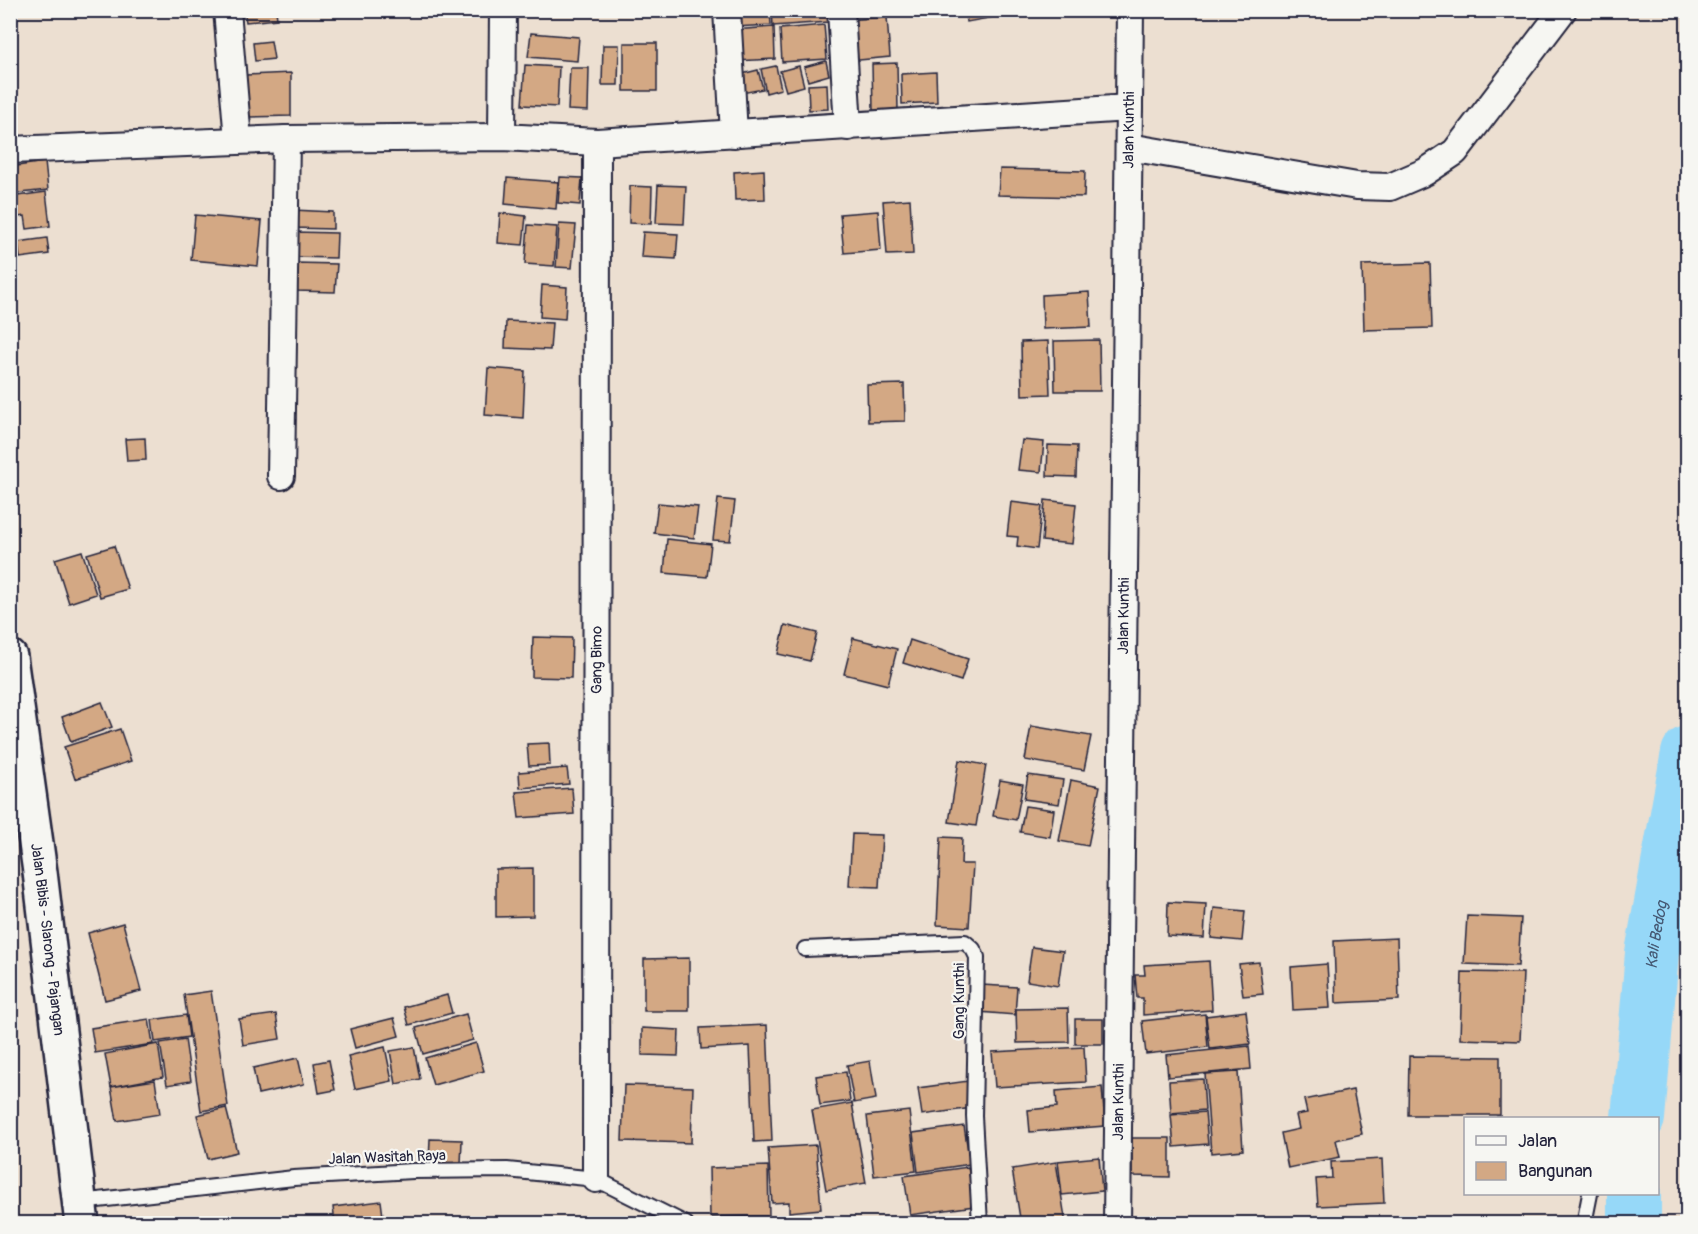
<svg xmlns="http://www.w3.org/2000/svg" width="1698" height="1234" viewBox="0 0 1698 1234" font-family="Pangolin,sans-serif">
	<rect width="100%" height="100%" fill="#ecdfd1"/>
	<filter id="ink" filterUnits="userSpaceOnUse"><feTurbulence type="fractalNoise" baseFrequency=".0167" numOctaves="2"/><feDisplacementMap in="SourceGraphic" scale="12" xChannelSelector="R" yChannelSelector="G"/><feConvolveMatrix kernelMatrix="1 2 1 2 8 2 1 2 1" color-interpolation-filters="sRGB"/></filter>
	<g filter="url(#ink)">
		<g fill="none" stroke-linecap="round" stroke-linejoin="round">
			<!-- river -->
			<g stroke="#96d8f8" stroke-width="54">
				<path id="s1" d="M1638,1118L1652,953L1688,753"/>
				<polyline points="1634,1224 1634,1194"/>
			</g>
		</g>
		<!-- building -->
		<g fill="#d3a884" stroke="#22223b" stroke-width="1.5">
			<polygon points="244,10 276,10 277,19 246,22"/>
			<polygon points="733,10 770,10 771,25 734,27"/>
			<polygon points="772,10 829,10 829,22 773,26"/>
			<polygon points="965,10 999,10 1000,16 967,22"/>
			<polygon points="887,17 890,57 849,61 846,20"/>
			<polygon points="824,25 827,59 782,62 780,29"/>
			<polygon points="774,27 775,59 734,61 732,30"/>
			<polygon points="531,33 579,37 577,61 528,57"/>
			<polygon points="271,41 274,59 255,61 253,43"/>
			<rect x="624" y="43" width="33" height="48"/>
			<polygon points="603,45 619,45 618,85 602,85"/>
			<polygon points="826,61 829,75 808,81 804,67"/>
			<polygon points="897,63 898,110 873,111 872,64"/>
			<polygon points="525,65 559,67 557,107 522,105"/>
			<polygon points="776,66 781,89 766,93 761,69"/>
			<polygon points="799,66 804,86 786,91 780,71"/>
			<polygon points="570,68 589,68 588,111 568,110"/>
			<polygon points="758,70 763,89 742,93 738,75"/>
			<polygon points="936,72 937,102 902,104 901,74"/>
			<polygon points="291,73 291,116 248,117 246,75"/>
			<polygon points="827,84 828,109 809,110 808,85"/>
			<polygon points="45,162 48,190 10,194 10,167"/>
			<polygon points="1000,169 1085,171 1084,197 998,195"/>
			<polygon points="764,170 765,199 735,200 734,172"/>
			<polygon points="560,177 582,178 580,205 558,203"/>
			<polygon points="507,178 558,182 556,209 505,204"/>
			<polygon points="658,185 686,186 684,224 656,223"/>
			<polygon points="630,186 652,187 651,224 629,223"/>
			<polygon points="46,192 50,226 27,229 25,216 10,218 10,197"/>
			<polygon points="910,199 913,254 887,255 883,201"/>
			<polygon points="293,210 333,212 333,229 292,228"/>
			<polygon points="878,211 881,250 844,253 840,214"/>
			<polygon points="500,213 526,216 523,245 498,243"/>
			<polygon points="195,215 262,221 258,266 191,260"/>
			<polygon points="559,224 576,225 572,268 556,267"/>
			<polygon points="528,225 557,227 554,266 525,264"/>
			<polygon points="295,232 337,233 336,258 294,257"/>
			<polygon points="643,232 678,234 676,259 641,257"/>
			<polygon points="47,238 49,254 20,258 18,242"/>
			<polygon points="296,263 337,264 335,292 295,291"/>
			<polygon points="1430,263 1432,328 1364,330 1362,265"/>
			<polygon points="542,285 567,287 565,319 540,317"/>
			<polygon points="1089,292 1091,327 1043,329 1042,295"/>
			<polygon points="506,321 552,323 550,350 505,348"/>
			<polygon points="1099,340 1100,391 1055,391 1054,341"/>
			<polygon points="1048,341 1050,394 1022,395 1021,342"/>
			<polygon points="488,368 525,371 523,418 485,415"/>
			<polygon points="904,384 905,421 868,422 867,385"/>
			<polygon points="145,438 146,460 127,461 125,439"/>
			<polygon points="1022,440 1044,442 1041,472 1018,470"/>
			<polygon points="1048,445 1077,446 1076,477 1047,476"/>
			<polygon points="718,499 735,501 730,541 713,540"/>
			<polygon points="1045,500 1076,504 1072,544 1042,541"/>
			<polygon points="1011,502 1042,506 1037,549 1017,546 1018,537 1007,536"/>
			<polygon points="658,503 698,507 694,538 654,533"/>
			<polygon points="667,539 711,544 707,577 664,573"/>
			<polygon points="114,546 128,589 100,597 87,554"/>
			<polygon points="82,551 96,594 69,603 55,559"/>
			<polygon points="785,625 817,633 810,661 778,654"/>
			<polygon points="533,637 572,638 571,678 532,677"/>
			<polygon points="853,638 897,649 888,685 844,674"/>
			<polygon points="910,640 968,659 961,681 903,663"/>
			<polygon points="102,702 112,727 71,742 62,717"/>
			<polygon points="1031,726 1091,736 1084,770 1025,760"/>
			<polygon points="120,729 131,761 75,779 64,747"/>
			<polygon points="549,743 550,765 529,766 527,744"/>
			<polygon points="959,760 986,765 976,826 949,822"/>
			<polygon points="567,768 569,784 520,788 519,772"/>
			<polygon points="1028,775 1063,780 1059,804 1024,799"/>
			<polygon points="1000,780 1023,784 1016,820 993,816"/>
			<polygon points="1071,780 1100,786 1088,846 1059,841"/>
			<polygon points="572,788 574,814 519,818 516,792"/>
			<polygon points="1025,806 1054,810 1050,837 1020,832"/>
			<polygon points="852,834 882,835 879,887 849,886"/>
			<polygon points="941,837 962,838 961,864 973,864 969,927 937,925"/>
			<polygon points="533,868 533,916 496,917 496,869"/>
			<polygon points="1168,902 1206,904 1204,938 1167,936"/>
			<polygon points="1214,908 1245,911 1242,941 1211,938"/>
			<polygon points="1467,916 1521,918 1518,966 1464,964"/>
			<polygon points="123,923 141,991 105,1000 88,933"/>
			<polygon points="1397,938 1399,1000 1336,1003 1334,941"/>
			<polygon points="1032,947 1063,951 1058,986 1027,981"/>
			<polygon points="689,958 689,1011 644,1011 644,959"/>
			<polygon points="1209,961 1212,1010 1143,1015 1143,998 1137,998 1135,975 1145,975 1144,965"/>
			<polygon points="1259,962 1263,994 1243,996 1239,964"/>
			<polygon points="1327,964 1330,1008 1293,1010 1291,967"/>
			<polygon points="1462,972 1523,973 1520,1041 1460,1039"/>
			<polygon points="981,985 1017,987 1015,1015 979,1012"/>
			<polygon points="211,991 228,1106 201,1111 184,995"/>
			<polygon points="447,995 452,1013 409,1025 404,1007"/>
			<polygon points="1068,1008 1069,1042 1017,1043 1016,1009"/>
			<polygon points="1246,1011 1250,1044 1210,1049 1206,1016"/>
			<polygon points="276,1014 280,1039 243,1045 239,1019"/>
			<polygon points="466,1014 473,1040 423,1054 416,1028"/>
			<polygon points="1205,1014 1208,1047 1146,1054 1142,1021"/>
			<polygon points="186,1015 189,1037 155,1042 152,1020"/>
			<polygon points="394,1018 399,1036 355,1048 350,1029"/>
			<polygon points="149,1019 153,1044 95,1053 91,1028"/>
			<rect x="1075" y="1019" width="28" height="25"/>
			<polygon points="767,1025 772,1141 754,1142 750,1046 701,1049 700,1028"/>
			<polygon points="642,1028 679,1030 678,1056 642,1055"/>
			<polygon points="185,1039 191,1081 167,1085 160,1043"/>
			<polygon points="476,1043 484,1071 433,1085 425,1058"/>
			<polygon points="158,1044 163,1077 111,1087 105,1054"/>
			<polygon points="1249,1046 1251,1069 1168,1077 1166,1055"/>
			<polygon points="385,1047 392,1081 355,1089 348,1056"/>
			<polygon points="414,1047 420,1079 396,1084 390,1051"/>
			<polygon points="1084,1047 1086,1082 995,1087 992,1052"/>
			<polygon points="1409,1056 1500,1057 1500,1115 1408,1115"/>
			<polygon points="298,1058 304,1084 258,1094 253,1068"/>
			<polygon points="329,1060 335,1090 319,1093 314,1063"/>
			<polygon points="870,1061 876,1099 854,1103 847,1065"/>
			<polygon points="846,1072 850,1101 820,1105 816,1076"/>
			<polygon points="1238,1072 1243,1150 1211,1153 1205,1074"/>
			<polygon points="1203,1079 1205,1110 1171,1113 1169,1081"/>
			<polygon points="155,1080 160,1114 117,1121 111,1087"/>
			<polygon points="968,1081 972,1108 922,1115 918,1088"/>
			<polygon points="624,1085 693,1087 691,1143 622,1141"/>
			<polygon points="1102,1087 1105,1126 1030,1132 1028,1110 1057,1107 1056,1091"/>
			<polygon points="1353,1090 1362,1134 1336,1140 1340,1157 1288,1168 1281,1133 1299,1129 1296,1115 1307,1113 1304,1100"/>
			<polygon points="852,1103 866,1183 826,1190 812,1110"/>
			<polygon points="226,1108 237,1152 208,1159 197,1115"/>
			<polygon points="909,1111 916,1171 874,1176 867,1116"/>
			<polygon points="1205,1112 1208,1144 1174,1147 1171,1115"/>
			<polygon points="964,1126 970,1164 918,1172 913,1133"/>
			<polygon points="1132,1138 1170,1138 1170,1177 1132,1176"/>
			<polygon points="430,1139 462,1140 461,1164 429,1163"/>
			<polygon points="816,1145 821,1209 789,1212 789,1202 772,1203 768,1148"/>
			<polygon points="1099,1157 1102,1191 1062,1195 1058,1161"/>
			<polygon points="1382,1159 1384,1203 1318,1206 1316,1179 1332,1178 1331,1162"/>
			<polygon points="1056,1162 1066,1224 1021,1224 1012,1169"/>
			<polygon points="768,1166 769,1216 710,1217 709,1168"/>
			<polygon points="968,1167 974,1206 910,1215 904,1176"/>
			<polygon points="381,1201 384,1224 335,1224 333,1207"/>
			<polygon points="195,1218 196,1224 172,1224 172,1221"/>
		</g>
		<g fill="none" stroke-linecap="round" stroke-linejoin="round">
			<defs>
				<g id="lane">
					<polyline points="805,949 965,942 973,949 977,957 974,1116 980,1224"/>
					<polyline points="80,1202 294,1178 413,1171 507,1170 596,1179 686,1224"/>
					<polyline points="1584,1224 1590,1194"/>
				</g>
				<g id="street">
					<polyline points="227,10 238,140"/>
					<polyline points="727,10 734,134"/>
					<polyline points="841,10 848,127"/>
					<polyline points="502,137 503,10"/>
					<polyline points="1129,147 1357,186 1390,187 1425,172 1455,152 1563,10"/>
					<polyline points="10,150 286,139 502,137 597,142 1129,108"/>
					<polyline points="281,476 286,139"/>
					<path id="s2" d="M596,1179L597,142"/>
					<path id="s3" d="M1117,1224L1130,10"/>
				</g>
				<g id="secondary">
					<path id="s4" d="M10,657L40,872L82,1224"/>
				</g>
			</defs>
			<!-- lane casing -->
			<use href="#lane" stroke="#22223b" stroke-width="18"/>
			<!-- street casing -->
			<use href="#street" stroke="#22223b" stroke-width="30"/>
			<!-- secondary casing -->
			<use href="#secondary" stroke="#22223b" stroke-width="38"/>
			<!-- lane -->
			<use href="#lane" stroke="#f6f6f2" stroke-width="14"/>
			<!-- street -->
			<use href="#street" stroke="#f6f6f2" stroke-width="26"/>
			<!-- secondary -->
			<use href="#secondary" stroke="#f6f6f2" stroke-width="33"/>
		</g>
	</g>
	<g text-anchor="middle" stroke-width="4.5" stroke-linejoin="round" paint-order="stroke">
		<!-- street labels -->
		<g font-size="15" fill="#22223b" stroke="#f6f6f2">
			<text dy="5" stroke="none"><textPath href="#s3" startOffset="1094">Jalan Kunthi</textPath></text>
			<text dy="5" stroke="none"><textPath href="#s3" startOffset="608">Jalan Kunthi</textPath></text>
			<text dy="5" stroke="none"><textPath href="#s2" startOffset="519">Gang Bimo</textPath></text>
			<text dy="5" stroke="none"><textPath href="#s4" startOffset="285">Jalan Bibis - Slarong - Pajangan</textPath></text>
			<text transform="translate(959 1001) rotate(-90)" y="5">Gang Kunthi</text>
			<text dy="5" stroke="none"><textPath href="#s3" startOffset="122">Jalan Kunthi</textPath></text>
			<text transform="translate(387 1157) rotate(-2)" y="5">Jalan Wasitah Raya</text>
		</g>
		<!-- water labels -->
		<g font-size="16" font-style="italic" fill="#455974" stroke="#f6f6f2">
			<text dy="6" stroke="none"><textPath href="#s1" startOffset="184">Kali Bedog</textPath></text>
		</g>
	</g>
	<!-- margin -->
	<rect width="1698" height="1234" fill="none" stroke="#f6f6f2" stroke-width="36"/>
	<rect x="18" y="18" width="1662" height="1198" fill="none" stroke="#22223b" stroke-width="2" filter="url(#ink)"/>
	<!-- legend -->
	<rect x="1464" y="1117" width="195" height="78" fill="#f6f6f2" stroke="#a1a1a9" stroke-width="1.5"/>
	<rect x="1476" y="1136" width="30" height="9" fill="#f6f6f2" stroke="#a1a1a9" stroke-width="1.5"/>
	<text x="1518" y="1147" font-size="18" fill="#22223b">Jalan</text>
	<rect x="1476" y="1162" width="30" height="18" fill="#d3a884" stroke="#a1a1a9" stroke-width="1.5"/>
	<text x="1518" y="1177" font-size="18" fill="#22223b">Bangunan</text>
</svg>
